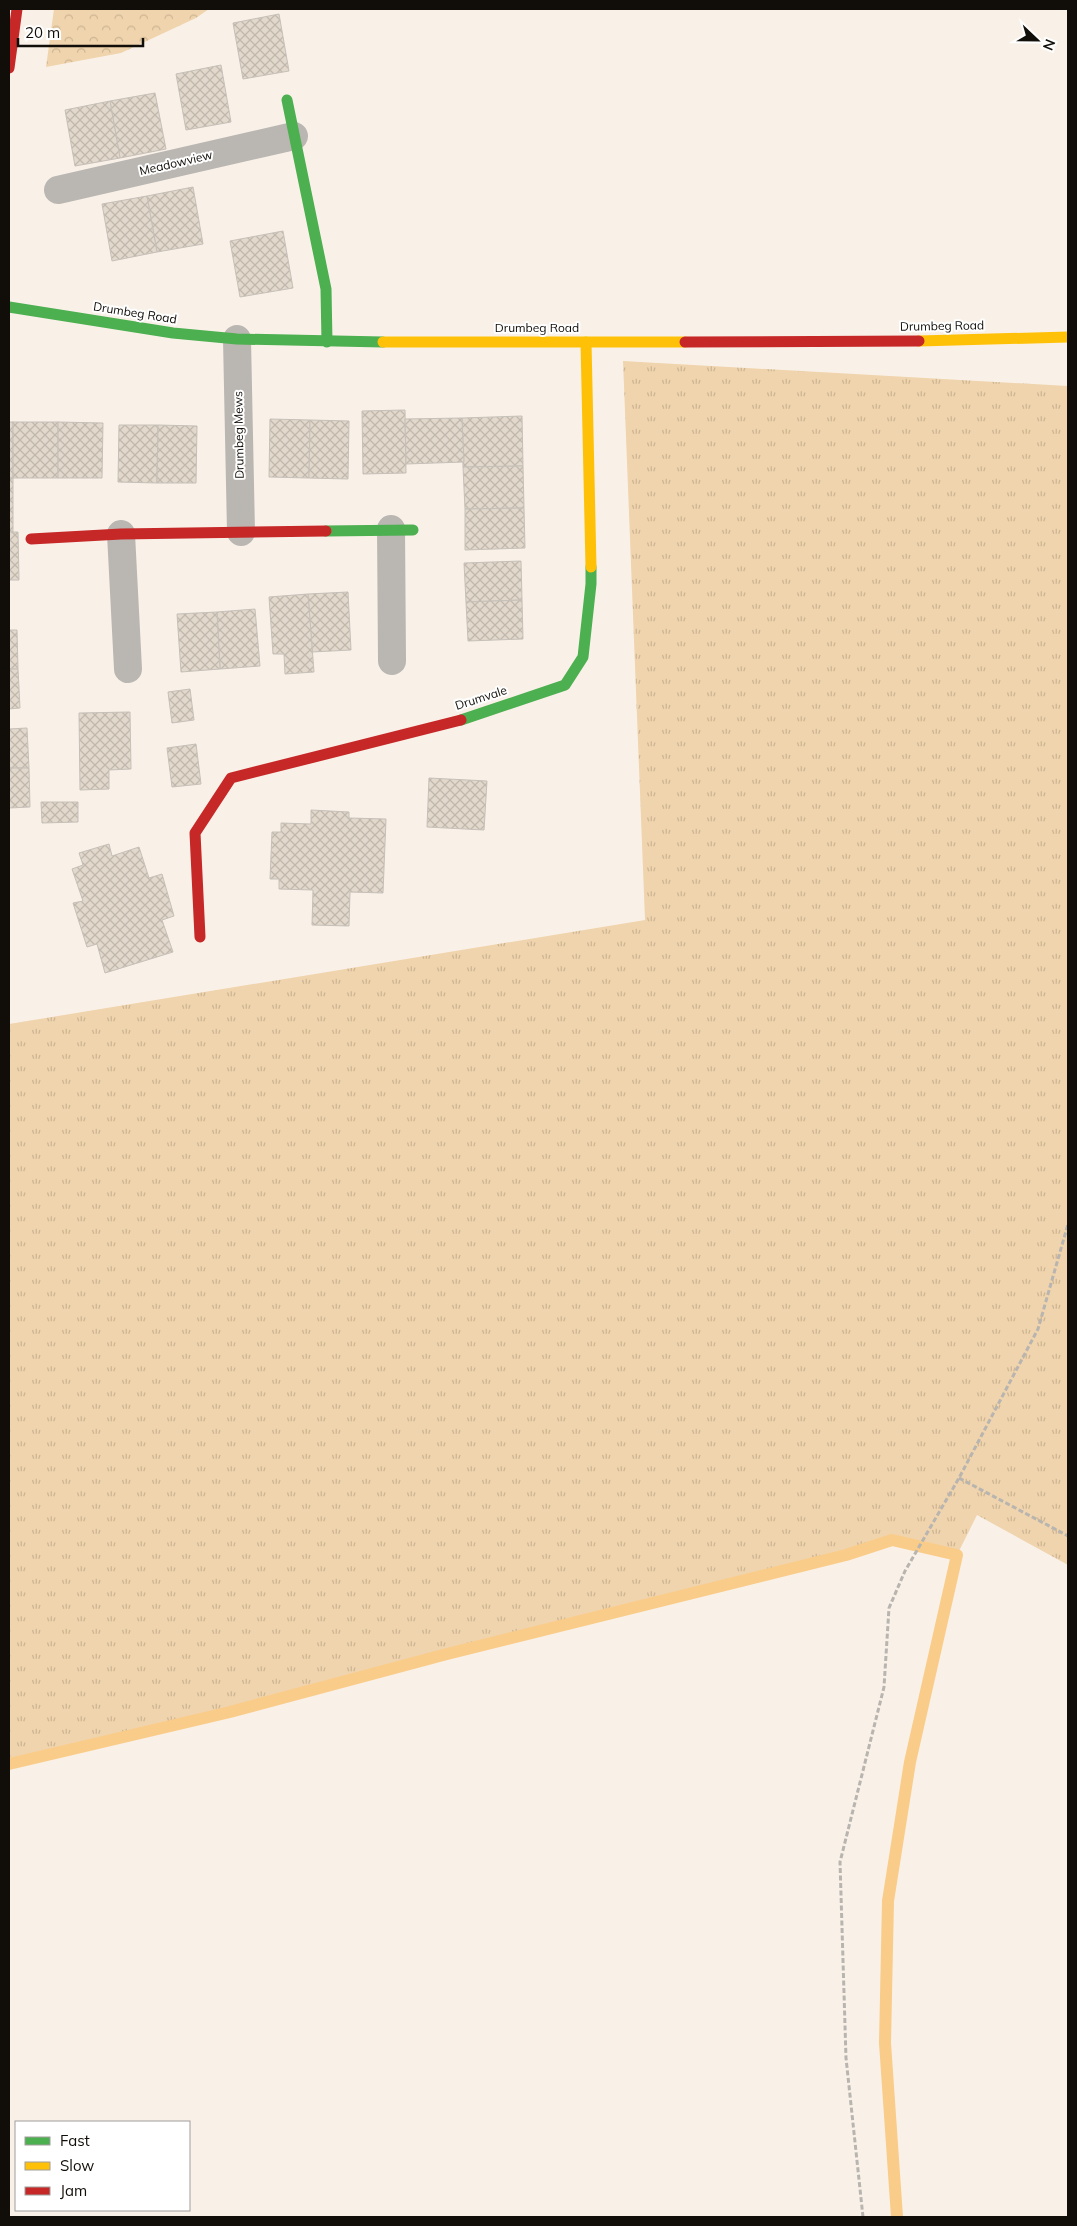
<svg xmlns="http://www.w3.org/2000/svg" width="1077" height="2226" viewBox="0 0 1077 2226" font-family="Mulish,sans-serif">
	<defs>
		<pattern id="grass-tufts" width="24" height="20" patternUnits="userSpaceOnUse" patternTransform="scale(1.25)"><rect width="24" height="20" fill="#f0d4ad"/><path d="M3 7l-1-3M5 7V3M7 7l1-3M15 17l-1-3M17 17v-4M19 17l1-3" fill="none" stroke="#cdb593"/></pattern>
		<pattern id="forest-crowns" width="20" height="18" patternUnits="userSpaceOnUse" patternTransform="scale(1.25)"><rect width="20" height="18" fill="#f0d4ad"/><path d="M2 6a3 3 0 1 1 6 0M12 15a3 3 0 1 1 6 0" fill="none" stroke="#cdb593"/></pattern>
		<pattern id="building-cross-hatch" width="8" height="8" patternUnits="userSpaceOnUse" patternTransform="scale(1.25)"><rect width="8" height="8" fill="#e2d8cb"/><path d="M0 0l8 8M0 8l8-8" fill="none" stroke="#c1b8ad"/></pattern>
	</defs>
	<rect width="100%" height="100%" fill="#f9f1e8"/>
	<!-- grass -->
	<polygon fill="url(#grass-tufts)" points="623,361 1068,386 1068,1565 977,1515 957,1555 892,1540 846,1555 447,1654 230,1712 9,1764 9,1024 645,920"/>
	<!-- forest -->
	<polygon fill="url(#forest-crowns)" points="54,9 209,9 196,18 121,53 46,67"/>
	<g fill="none" stroke-linecap="round" stroke-linejoin="round">
		<!-- stream -->
		<polyline stroke="#facc8a" stroke-width="12" points="9,1764 230,1712 447,1654 846,1555 892,1540 957,1555 910,1762 888,1901 885,2043 897,2217"/>
	</g>
	<!-- building -->
	<g fill="url(#building-cross-hatch)" stroke="#c5c0b9">
		<polygon points="279,14 289,71 243,79 233,23"/>
		<polygon points="221,65 231,122 186,130 176,74"/>
		<polygon points="155,93 166,149 120,158 110,101"/>
		<polygon points="110,101 120,158 75,166 65,110"/>
		<polygon points="193,187 203,244 157,252 147,196"/>
		<polygon points="147,196 157,252 112,261 102,204"/>
		<polygon points="283,231 293,288 240,297 230,241"/>
		<polygon points="405,410 406,473 363,474 362,411"/>
		<polygon points="522,416 523,466 463,467 462,418"/>
		<polygon points="462,418 464,462 406,464 405,419"/>
		<polygon points="270,419 310,420 309,478 269,477"/>
		<polygon points="310,420 349,421 348,479 309,478"/>
		<rect x="9" y="422" width="4" height="56"/>
		<rect x="13" y="422" width="45" height="56"/>
		<polygon points="58,422 103,423 102,478 58,478"/>
		<polygon points="119,425 158,425 157,483 118,482"/>
		<polygon points="158,425 197,426 196,483 157,483"/>
		<polygon points="523,466 524,508 465,509 463,467"/>
		<rect x="9" y="478" width="4" height="54"/>
		<polygon points="524,508 525,548 465,550 465,509"/>
		<polygon points="9,532 18,532 19,580 9,580"/>
		<polygon points="521,561 522,600 466,602 464,563"/>
		<polygon points="348,592 351,650 312,652 308,594"/>
		<polygon points="308,594 314,672 285,674 284,654 273,654 269,597"/>
		<polygon points="522,600 523,639 468,641 466,602"/>
		<polygon points="255,609 260,666 220,669 217,612"/>
		<polygon points="217,612 220,669 181,672 177,614"/>
		<polygon points="9,630 17,630 18,669 9,669"/>
		<polygon points="9,669 18,669 20,708 9,709"/>
		<polygon points="190,689 194,720 172,723 168,692"/>
		<polygon points="130,712 131,769 109,770 109,789 80,790 79,713"/>
		<polygon points="27,728 29,768 9,768 9,729"/>
		<polygon points="196,744 201,784 172,787 167,748"/>
		<polygon points="9,768 29,768 30,807 9,808"/>
		<polygon points="429,778 487,781 484,830 427,827"/>
		<polygon points="41,802 78,802 78,822 42,823"/>
		<polygon points="311,810 349,812 349,818 386,819 383,893 350,892 349,926 312,925 313,890 279,889 279,879 270,879 272,832 281,832 281,823 311,824"/>
		<polygon points="109,844 112,856 139,847 149,878 162,874 174,916 162,920 173,952 105,973 97,944 87,947 73,903 83,901 72,869 83,865 79,853"/>
	</g>
	<g fill="none" stroke-linecap="round" stroke-linejoin="round">
		<!-- path -->
		<g stroke="#b8b4af" stroke-width="3" stroke-dasharray="5 2.5" stroke-linecap="butt">
			<polyline points="959,1478 1068,1536"/>
			<polyline points="863,2217 846,2058 840,1862 884,1687 889,1608 905,1571 959,1478 1038,1329 1068,1224"/>
		</g>
		<!-- street -->
		<g stroke="#bab6b2" stroke-width="28">
			<polyline points="58,190 294,136"/>
			<polyline points="237,339 241,532"/>
			<polyline points="391,529 392,661"/>
			<polyline points="121,534 128,669"/>
		</g>
		<!-- fast -->
		<g stroke="#4caf50" stroke-width="11">
			<polyline points="287,100 326,289 327,342"/>
			<polyline points="9,307 173,333 237,339 383,342"/>
			<polyline points="326,531 413,530"/>
			<polyline points="461,720 565,685 583,657 591,584 591,567"/>
		</g>
		<!-- slow -->
		<g stroke="#ffc107" stroke-width="11">
			<polyline points="919,341 1068,337"/>
			<polyline points="383,342 685,342"/>
			<polyline points="586,342 591,567"/>
		</g>
		<!-- jam -->
		<g stroke="#c62828" stroke-width="11">
			<polyline points="9,68 17,9"/>
			<polyline points="685,342 919,341"/>
			<polyline points="31,539 121,534 326,531"/>
			<polyline points="200,937 195,833 231,778 461,720"/>
		</g>
	</g>
	<g text-anchor="middle" stroke-width="4" stroke-linejoin="round" paint-order="stroke">
		<!-- street labels -->
		<g font-size="12" fill="#110d08" stroke="#fff">
			<text transform="translate(176 163) rotate(-13)" y="4">Meadowview</text>
			<text transform="translate(135 313) rotate(9)" y="4">Drumbeg Road</text>
			<text transform="translate(942 326) rotate(-1)" y="4">Drumbeg Road</text>
			<text x="537" y="332">Drumbeg Road</text>
			<text transform="translate(239 435) rotate(-91)" y="4">Drumbeg Mews</text>
			<text transform="translate(481 698) rotate(-18)" y="4">Drumvale</text>
		</g>
	</g>
	<!-- border -->
	<rect width="1077" height="2226" fill="none" stroke="#110d08" stroke-width="20"/>
	<!-- legend -->
	<rect x="15" y="2121" width="175" height="90" fill="#ffffff" stroke="#a09e9c"/>
	<rect x="25" y="2137" width="25" height="8" fill="#4caf50" stroke="#a09e9c"/>
	<text x="60" y="2146" font-size="15" fill="#110d08">Fast</text>
	<rect x="25" y="2162" width="25" height="8" fill="#ffc107" stroke="#a09e9c"/>
	<text x="60" y="2171" font-size="15" fill="#110d08">Slow</text>
	<rect x="25" y="2187" width="25" height="8" fill="#c62828" stroke="#a09e9c"/>
	<text x="60" y="2196" font-size="15" fill="#110d08">Jam</text>
	<!-- north arrow -->
	<g transform="translate(1037 40) rotate(112)" stroke="#ffffff" stroke-width="4" paint-order="stroke">
	<path d="M0-4L9 19L0 12L-9 19Z" fill="#110d08"/>
	<text y="-8" font-size="14" font-weight="bold" text-anchor="middle" fill="#110d08">N</text>
	</g>
	<!-- scale -->
	<path d="M18 38v8h125v-8" fill="none" stroke="#110d08" stroke-width="2.5"/>
	<text x="25" y="38" font-size="15" fill="#110d08" stroke="#ffffff" stroke-width="4" paint-order="stroke">20 m</text>
</svg>
